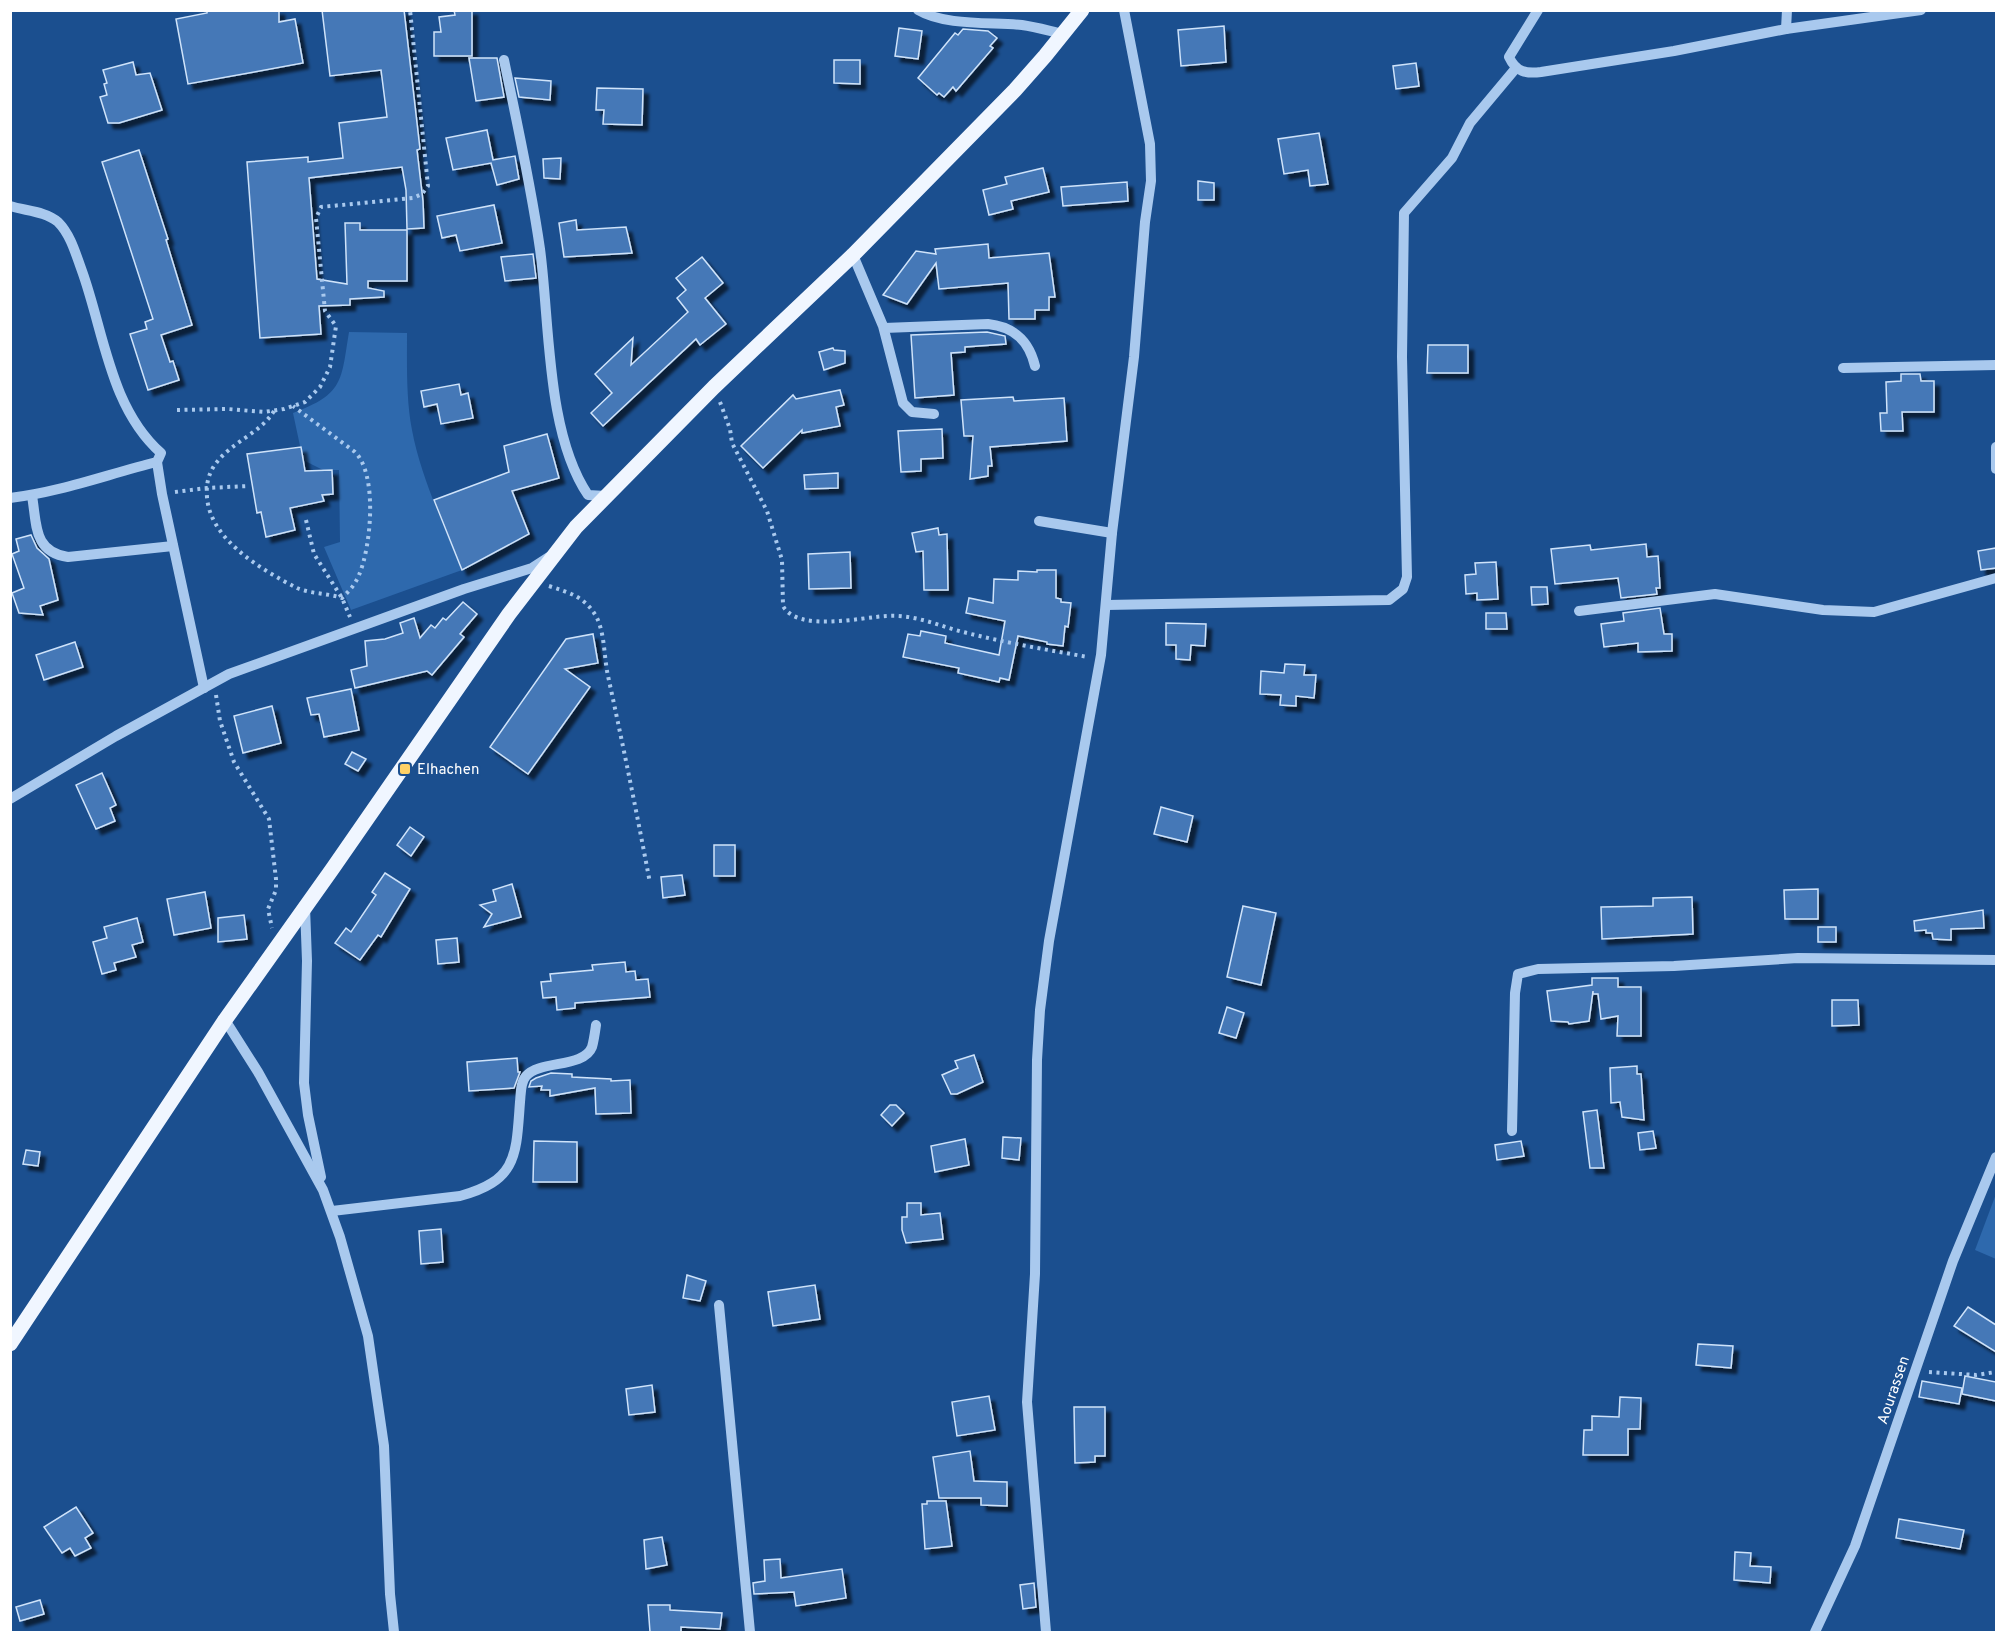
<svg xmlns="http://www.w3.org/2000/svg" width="2007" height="1643" viewBox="0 0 2007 1643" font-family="Overpass,sans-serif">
	<defs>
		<filter id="shadow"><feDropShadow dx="5.5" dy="5.5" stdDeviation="1.5" flood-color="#0009"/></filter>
	</defs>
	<rect width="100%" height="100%" fill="#1b4f8f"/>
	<!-- green -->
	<g fill="#2e69ad">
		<path d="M349,332L407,333C407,365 406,399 412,430C421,478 444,525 462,570L351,610L324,547L340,542L339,470H323L303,460L293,413C344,394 341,381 349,332Z"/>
		<polygon points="1996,1194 1996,1259 1975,1250"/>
	</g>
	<!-- building -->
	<g fill="#4478b7" stroke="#cfe3fa" stroke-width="1.5" filter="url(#shadow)">
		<polygon points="207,10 279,10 279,22 295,19 303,63 188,84 176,19 207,13"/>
		<polygon points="322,10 404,10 420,149 417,150 423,201 424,228 407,229 406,190 402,167 309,178 317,279 347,284 345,223 360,223 360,230 407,230 407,281 368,281 368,288 384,291 384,297 350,299 350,305 319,306 321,334 260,338 247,162 308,157 308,162 343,158 339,123 387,117 381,70 330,76"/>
		<polygon points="454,10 472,10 472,56 434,56 434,32 441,32 439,17 455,15"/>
		<polygon points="1224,26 1226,62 1181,66 1178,30"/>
		<polygon points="899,28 922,31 918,59 895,56"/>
		<polygon points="963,29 988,31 997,38 990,46 993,48 956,91 953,87 944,97 939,93 937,95 918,78 955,33 958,35"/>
		<polygon points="469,58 497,58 504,97 476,101"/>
		<polygon points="834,60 860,60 860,84 834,83"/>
		<polygon points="133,62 136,75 150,73 162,110 119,123 108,123 100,97 107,95 104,84 107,83 103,70"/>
		<polygon points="1416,63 1419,86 1396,89 1393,66"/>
		<polygon points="515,78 551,81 550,100 519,97"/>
		<polygon points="597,88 643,89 642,125 603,124 604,110 596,110"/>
		<polygon points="487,130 493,160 515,156 519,179 497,185 491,163 453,170 446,138"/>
		<polygon points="1319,133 1328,184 1310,186 1308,170 1284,174 1278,139"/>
		<polygon points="139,150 168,239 166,240 192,325 161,335 170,362 173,361 179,380 148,390 130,334 147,329 145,322 153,319 102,162"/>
		<polygon points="561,158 560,179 544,178 543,159"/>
		<polygon points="1043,168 1049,192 1011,201 1013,209 989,215 983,190 1007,184 1005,177"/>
		<polygon points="1198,181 1214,183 1214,200 1198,200"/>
		<polygon points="1127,182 1128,201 1063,206 1061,187"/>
		<polygon points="494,205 502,243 460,251 456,235 442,238 437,216"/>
		<polygon points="576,220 577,230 626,227 632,253 564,257 559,223"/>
		<polygon points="988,244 989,258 1049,253 1055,297 1049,297 1049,310 1035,310 1035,319 1009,319 1008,283 939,289 936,263 907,304 883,295 916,251 936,254 935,249"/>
		<polygon points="533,254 536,278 505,281 501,257"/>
		<polygon points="702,257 723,283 705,298 726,324 700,345 696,339 603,426 591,413 612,393 595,374 633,338 631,365 688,312 677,298 686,290 676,278"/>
		<polygon points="987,332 1005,336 1006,344 965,347 965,352 951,353 954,395 915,398 911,335"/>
		<polygon points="1428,345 1468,345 1468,373 1427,373"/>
		<polygon points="833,348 834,350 845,351 845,363 824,370 819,352"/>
		<polygon points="1901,374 1920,374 1921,381 1934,381 1934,412 1902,412 1903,431 1881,431 1880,413 1887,413 1886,382 1901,381"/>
		<polygon points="459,384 461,395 468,393 473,418 441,424 437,404 424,407 421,391"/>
		<polygon points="840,390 844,405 836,407 840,426 802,433 802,430 763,468 741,446 793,395 796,399"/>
		<polygon points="1013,397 1014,401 1064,398 1067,441 990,447 992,466 988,466 988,476 970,479 973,436 964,436 961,400"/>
		<polygon points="942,429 943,458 921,459 921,471 901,472 898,431"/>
		<polygon points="547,434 559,478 512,491 529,534 462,570 434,500 509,472 504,446"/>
		<polygon points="301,447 305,471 332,470 333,494 322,495 324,501 290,508 295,530 266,537 261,512 257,513 247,454"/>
		<polygon points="838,473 838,488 805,489 804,475"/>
		<polygon points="938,528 939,535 947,534 948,590 924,590 923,551 916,552 912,533"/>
		<polygon points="31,535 37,548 49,559 58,600 40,606 43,615 19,613 12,593 24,588 12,554 19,551 16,539"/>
		<polygon points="1646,544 1647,557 1658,556 1660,588 1656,588 1657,594 1621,598 1618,578 1555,584 1551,549 1590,545 1591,550"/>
		<polygon points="1996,548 1996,568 1981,570 1978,551"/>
		<polygon points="850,552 851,588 809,589 808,554"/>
		<polygon points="1496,562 1498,599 1477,600 1477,593 1466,594 1465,575 1476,574 1475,563"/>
		<polygon points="1037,570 1056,570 1056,598 1061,599 1061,602 1071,603 1068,627 1065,626 1063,646 1047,644 1047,642 1018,636 1009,680 1000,678 999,682 958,673 959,668 903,657 908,634 920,636 921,631 946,636 945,643 999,655 1005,621 966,613 969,598 993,603 994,579 1018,580 1018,571 1037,572"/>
		<polygon points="1531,587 1547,587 1548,604 1532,605"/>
		<polygon points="463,602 477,614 460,634 464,637 432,675 427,671 355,688 351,670 367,666 365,641 385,639 403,633 400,623 414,618 420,638 431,625 435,628 443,618 446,620"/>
		<polygon points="1660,608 1664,634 1672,634 1672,651 1638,652 1638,643 1604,647 1601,624 1624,621 1623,613"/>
		<polygon points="1486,613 1506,613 1507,629 1486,629"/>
		<polygon points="1166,623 1206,624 1205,646 1191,645 1190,660 1176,659 1176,645 1166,645"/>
		<polygon points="593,634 598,663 565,669 590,687 528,774 490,747 566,639"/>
		<polygon points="75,642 83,667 44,680 36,655"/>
		<polygon points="1285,664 1305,665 1304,675 1316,675 1314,698 1296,696 1296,706 1280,705 1281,695 1260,694 1261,671 1284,673"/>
		<polygon points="351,689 359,730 324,737 319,714 311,715 307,698"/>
		<polygon points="272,706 281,743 243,753 234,716"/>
		<polygon points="352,752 366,759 358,771 345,764"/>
		<polygon points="102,773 116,805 110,808 115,821 96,829 76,785"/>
		<polygon points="1161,807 1193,816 1187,842 1154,834"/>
		<polygon points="410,827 424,837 411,856 397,845"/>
		<rect x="714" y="845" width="21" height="31"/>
		<polygon points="385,873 410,889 381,937 378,935 360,960 335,943 346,928 351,932 376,895 372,892"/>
		<polygon points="682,875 685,895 663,898 661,877"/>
		<polygon points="512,884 521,917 484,927 492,914 480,905 496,901 493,890"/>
		<polygon points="1818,889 1818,919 1785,919 1784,890"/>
		<polygon points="205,892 211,928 174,935 167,899"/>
		<polygon points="1692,897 1693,934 1602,939 1601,907 1653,906 1653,898"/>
		<polygon points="1243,906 1276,913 1261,985 1227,977"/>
		<polygon points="1983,910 1984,928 1951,929 1951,940 1933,939 1932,933 1926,933 1926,930 1915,931 1914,921"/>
		<polygon points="244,915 247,939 218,942 218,918"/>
		<polygon points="137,918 143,942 132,945 136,957 114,963 116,970 102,974 93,942 107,938 104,927"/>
		<rect x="1818" y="927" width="18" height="15"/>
		<polygon points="457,938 459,962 438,964 436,940"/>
		<polygon points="625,962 626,972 635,971 636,980 648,979 650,997 575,1003 575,1008 557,1010 556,997 543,998 541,982 551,981 550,974 593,970 592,965"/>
		<polygon points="1592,978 1618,978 1618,987 1641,987 1641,1036 1617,1036 1618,1016 1601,1019 1598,994 1593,994 1593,991 1589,1021 1569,1024 1568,1022 1551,1021 1547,991 1592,985"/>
		<polygon points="1832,1000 1858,1000 1859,1025 1832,1026"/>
		<polygon points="1227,1007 1244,1013 1236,1038 1219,1033"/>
		<polygon points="974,1055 983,1082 957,1094 951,1094 942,1075 958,1068 955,1061"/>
		<polygon points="517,1058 518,1072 520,1072 514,1088 469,1091 467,1062"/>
		<polygon points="1637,1066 1637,1074 1641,1074 1644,1120 1622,1117 1620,1102 1611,1103 1610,1068"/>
		<polygon points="551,1073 572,1074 572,1077 611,1079 611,1081 630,1080 631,1113 596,1114 595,1088 550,1096 550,1090 541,1090 542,1086 529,1087 531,1081 536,1078"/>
		<polygon points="890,1105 896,1105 904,1113 892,1126 881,1115"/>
		<polygon points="1597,1110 1604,1168 1590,1168 1583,1112"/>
		<polygon points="1653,1131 1656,1148 1640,1150 1638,1133"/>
		<polygon points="1003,1137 1021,1138 1019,1160 1002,1158"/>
		<polygon points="965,1139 969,1165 935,1172 931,1146"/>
		<polygon points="534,1141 577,1142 577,1182 533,1182"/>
		<polygon points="1521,1141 1524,1156 1497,1160 1495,1145"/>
		<polygon points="26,1150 40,1152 38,1166 23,1164"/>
		<polygon points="907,1203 921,1203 921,1215 940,1213 943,1239 906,1243 902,1230 902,1217 907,1217"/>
		<polygon points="441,1229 443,1262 421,1264 419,1231"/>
		<polygon points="687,1275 706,1281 700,1301 683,1298"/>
		<polygon points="815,1285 820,1319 773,1326 768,1292"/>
		<polygon points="1968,1307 1996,1325 1996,1352 1954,1326"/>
		<polygon points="1698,1344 1733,1346 1731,1368 1696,1365"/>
		<polygon points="1965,1376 1996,1382 1996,1401 1962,1394"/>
		<polygon points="1922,1381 1962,1388 1959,1404 1919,1397"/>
		<polygon points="652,1385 655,1412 629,1415 626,1389"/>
		<polygon points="989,1396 995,1430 957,1436 952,1402"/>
		<polygon points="1620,1397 1641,1398 1640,1429 1628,1429 1628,1455 1583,1455 1584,1430 1592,1430 1592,1416 1619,1417"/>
		<polygon points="1074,1407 1105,1407 1105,1456 1095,1456 1095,1462 1075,1463"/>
		<polygon points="970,1451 974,1481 1007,1482 1007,1506 981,1505 981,1498 939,1498 933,1457"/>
		<polygon points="927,1501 946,1501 952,1546 925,1549 922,1504 927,1504"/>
		<polygon points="76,1507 93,1533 85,1538 91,1548 75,1556 70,1548 62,1553 44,1527"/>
		<polygon points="1899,1519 1964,1530 1960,1549 1896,1538"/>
		<polygon points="662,1537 667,1565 646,1569 644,1540"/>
		<polygon points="1735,1552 1751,1553 1750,1566 1771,1567 1770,1583 1734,1580"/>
		<polygon points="780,1559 781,1578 842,1569 846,1598 796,1606 794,1592 754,1594 753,1583 765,1581 764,1560"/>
		<polygon points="1034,1583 1036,1607 1023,1609 1020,1585"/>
		<polygon points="40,1600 44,1614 20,1621 16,1607"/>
		<polygon points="648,1605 670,1605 670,1610 722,1613 720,1629 681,1627 681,1632 650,1632"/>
	</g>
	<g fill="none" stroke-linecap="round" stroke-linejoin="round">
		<!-- path -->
		<g stroke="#a9c9ee" stroke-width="4" stroke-dasharray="3 4.5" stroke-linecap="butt">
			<path d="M720,402L730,429L732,443L767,511L782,560L783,606C798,633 862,617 887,616C916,614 941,627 967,633C1007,643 1048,650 1088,657"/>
			<polyline points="177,410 228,409 264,412 284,409 305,402 320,387 330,367 336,326 325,311 316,218 321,207 413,198 422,194 428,186 410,10"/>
			<path d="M274,411C260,434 230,442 214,466C208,475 206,486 207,497C210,540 262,570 297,588C311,594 327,593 342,598C349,591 355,585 359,575C371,547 378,475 355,452L293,406"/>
			<polyline points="175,492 207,488 248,486"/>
			<polyline points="306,520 314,554 342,598 350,617"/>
			<path d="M549,586C570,593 586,597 597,618C605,635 604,658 608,676C623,745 637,814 650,883"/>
			<polyline points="216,695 220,721 234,762 269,819 276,879 276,890 268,909 272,928"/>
			<polyline points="1929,1372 1976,1375 1996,1372"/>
		</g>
		<!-- minor -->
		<g stroke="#a9c9ee" stroke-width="10">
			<path d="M918,10C945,26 990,22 1022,25C1036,27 1050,31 1064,34"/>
			<path d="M1538,10L1509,57C1516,72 1526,74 1541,72L1674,51L1786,29L1921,10"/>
			<polyline points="1786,29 1787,10"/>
			<path d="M504,60C517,123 531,185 540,249C550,323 546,433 588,495L606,496"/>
			<path d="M10,206C26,211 45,211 58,222C71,235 76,255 82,271C104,332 110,408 161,453L157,462L162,494L204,688"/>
			<polyline points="853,255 883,326 903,403 912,412 934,414"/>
			<path d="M884,328L988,324C1015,327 1029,341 1035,366"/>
			<polyline points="1843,368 1996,365"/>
			<polyline points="1996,447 1996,469"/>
			<path d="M32,496C37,524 33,552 68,557L173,546"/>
			<path d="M10,498C61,492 108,474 157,462"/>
			<polyline points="1039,521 1112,533"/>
			<polyline points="1106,605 1389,600 1403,589 1407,577 1402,357 1404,213 1452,158 1470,123 1516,68"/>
			<polyline points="1579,611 1715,594 1823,610 1874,612 1996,578"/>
			<polyline points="10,799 116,736 229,674 464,589 532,568 549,557"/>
			<polyline points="305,907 307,961 304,1083 308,1115 321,1177"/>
			<polyline points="225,1020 258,1072 323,1190 340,1237 368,1336 384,1446 390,1594 394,1632"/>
			<polyline points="1512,1131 1515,993 1518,974 1538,969 1674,966 1798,958 1996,960"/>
			<path d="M332,1211L460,1196C518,1180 516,1155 520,1102C521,1094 520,1083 526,1076C540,1060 584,1068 592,1047C594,1040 595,1032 596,1025"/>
			<polyline points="719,1305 750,1632"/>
			<polyline points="1046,1632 1027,1402 1035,1274 1037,1060 1040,1010 1049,941 1101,655 1112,533 1134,357 1145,222 1151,181 1150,144 1124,10"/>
			<polyline points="1815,1632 1855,1546 1953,1261 1996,1157"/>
		</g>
		<!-- major -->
		<polyline stroke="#f0f6ff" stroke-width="15" points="10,1344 225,1020 333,868 509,614 576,527 714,387 853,255 1015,90 1045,56 1082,10"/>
	</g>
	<!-- markers -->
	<rect fill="#ffd166" stroke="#1b4f8f" stroke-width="2" x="399" y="763" width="12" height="12" rx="3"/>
	<g text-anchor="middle" stroke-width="5" stroke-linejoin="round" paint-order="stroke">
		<!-- poi labels -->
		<g font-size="15" fill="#fff" stroke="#1b4f8f" text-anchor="start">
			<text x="417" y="774">Elhachen</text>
		</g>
		<!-- street labels -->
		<g font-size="15" fill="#fff" stroke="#1b4f8f">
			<text transform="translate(1893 1390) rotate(-71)" y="5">Aourassen</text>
		</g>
	</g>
	<!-- border -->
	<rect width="2007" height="1643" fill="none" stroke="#ffffff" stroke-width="24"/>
</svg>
